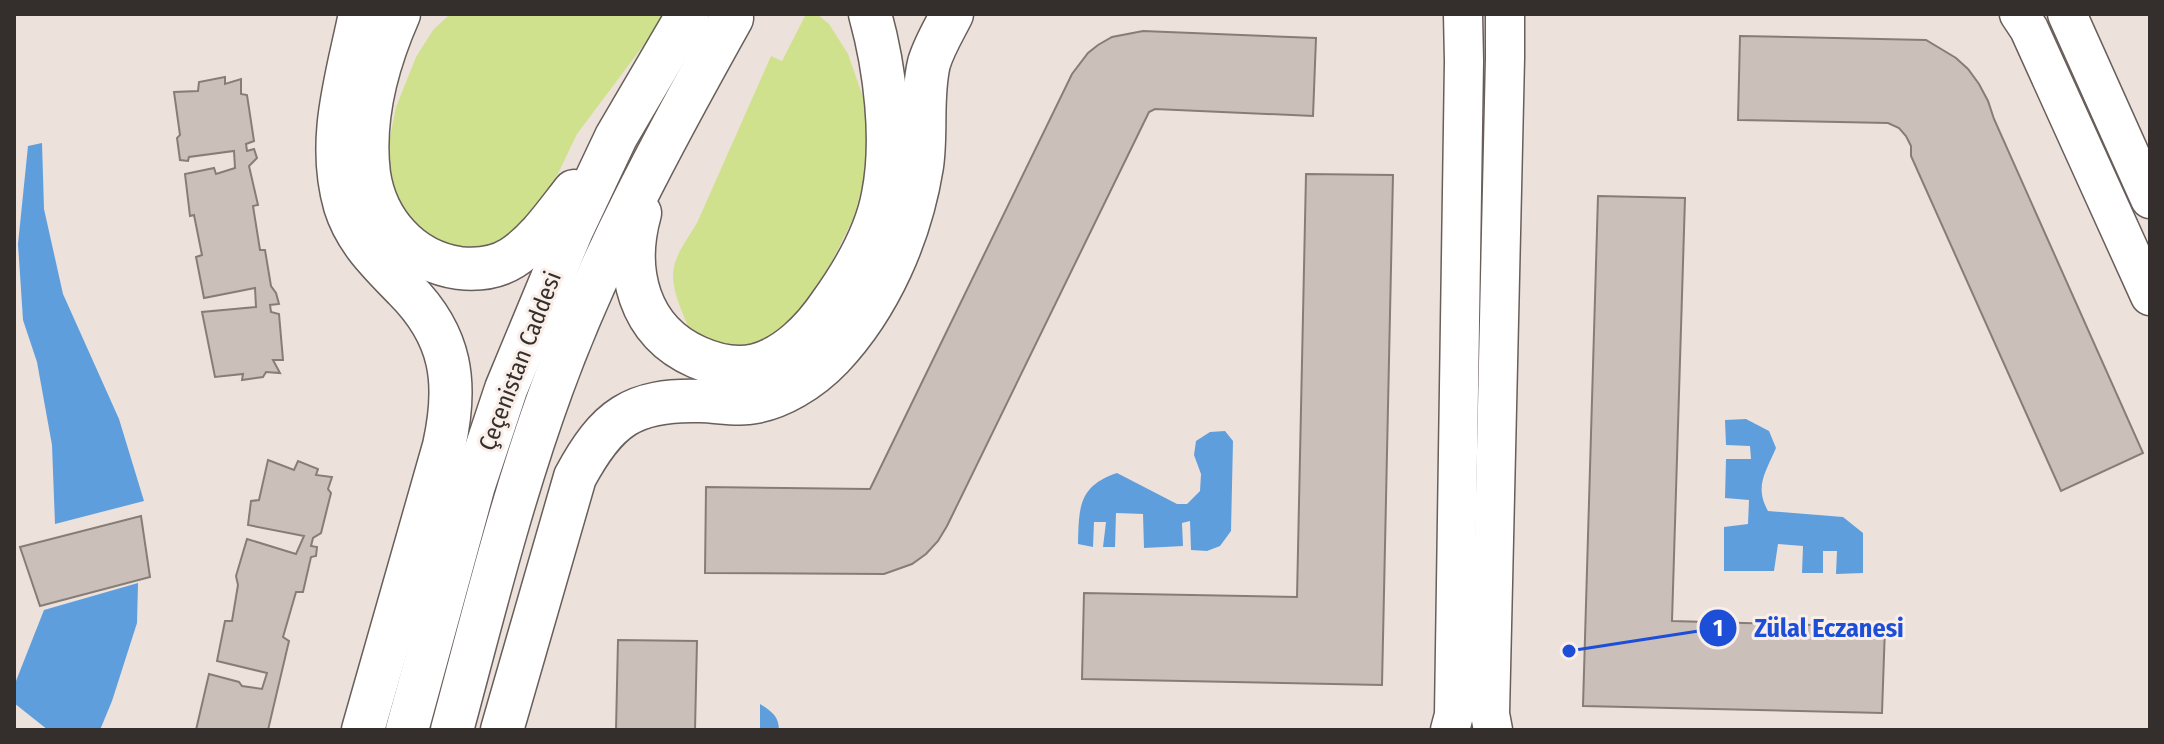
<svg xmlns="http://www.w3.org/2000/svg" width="2164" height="744" viewBox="0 0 2164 744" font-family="'Fira Sans Condensed',sans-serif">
	<rect width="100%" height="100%" fill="#ede1dc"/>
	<!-- green -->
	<g fill="#d0e18d">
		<polygon points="450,14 667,14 577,134 530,232 507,255 399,242 386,157 396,107 416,57 433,30"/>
		<path d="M806,14H817L829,24L848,54L865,103L867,168L854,217L820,285L785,341L737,354L690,331C683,314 673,294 673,275C673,257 688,238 697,223L771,56L782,61Z"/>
	</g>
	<!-- water -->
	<g fill="#5f9edd">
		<polygon points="42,143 44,209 63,294 119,419 144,501 55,524 52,445 37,362 23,320 18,244 28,146"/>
		<path d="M1746,419L1769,431L1776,448C1766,472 1754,486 1768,511L1843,517L1863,533V573L1836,574L1837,551H1823V573H1802L1803,546L1778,544L1774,571H1724V527L1748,524L1749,500L1725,498L1726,459H1751L1750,446L1726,445L1725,420Z"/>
		<path d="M1225,431L1233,441L1231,531L1220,546L1207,551L1191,550L1190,521L1182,523L1183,546L1144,548L1143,514L1116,513L1115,547H1103L1106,522H1094L1093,547L1078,544C1079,508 1078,486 1117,473L1177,504H1187L1200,491L1201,474L1194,455L1196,441L1210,432Z"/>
		<polygon points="138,583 137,623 112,701 100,730 48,730 14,703 14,686 44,610"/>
		<path d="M760,704C771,711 779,716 779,730H760Z"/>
	</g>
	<!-- building -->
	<g fill="#cbbfba" stroke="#877d78" stroke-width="2">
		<polygon points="1143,31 1316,38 1313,116 1155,109 1149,112 947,526 938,541 926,554 912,564 884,574 705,573 706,487 870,489 1072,74 1088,53 1098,45 1112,37"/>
		<polygon points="1740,36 1926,40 1956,58 1968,69 1979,84 1988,101 1994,119 2143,453 2061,491 1911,156 1911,146 1906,136 1899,128 1888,123 1738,120"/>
		<polygon points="225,77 225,84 241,79 241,94 247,95 254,141 246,144 247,151 254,149 257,158 249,166 258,205 253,206 260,250 265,250 271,286 276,293 279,304 270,305 271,312 279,314 283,360 273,360 280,373 266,372 263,377 242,380 243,374 215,377 202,312 256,307 255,288 204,298 196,257 202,255 194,215 190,216 185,174 214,168 216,174 235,168 234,151 189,157 188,161 180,160 177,138 180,135 174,92 198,91 199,82"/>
		<polygon points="1306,174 1393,175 1382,685 1082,679 1084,593 1297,597"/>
		<polygon points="1598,196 1685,198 1672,621 1885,627 1882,713 1583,706"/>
		<polygon points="268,460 294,470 298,461 318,469 316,475 332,477 328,489 331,493 321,533 313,538 311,546 317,547 316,556 311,557 303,592 296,592 283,637 289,641 268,730 196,730 209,674 239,682 242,686 262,689 267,673 217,661 225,621 232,621 238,585 236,576 247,539 296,554 304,536 248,525 251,501 259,500"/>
		<polygon points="141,516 150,577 40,606 20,547"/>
		<polygon points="618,640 697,641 695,730 616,730"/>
	</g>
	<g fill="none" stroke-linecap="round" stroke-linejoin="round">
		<defs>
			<g id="secondary">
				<polyline points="2019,14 2029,29 2150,296"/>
				<polyline points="2067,14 2150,199"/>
				<polyline points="1450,730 1454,715 1464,61 1463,14"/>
				<polyline points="1493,730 1490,714 1505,58 1505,14"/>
			</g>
			<g id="primary">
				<path d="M360,14C347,78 326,140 345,206C356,241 380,263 405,289C452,336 458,383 444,446L363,730"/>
				<path d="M399,14C377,64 362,118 369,174C376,221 410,261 459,268C477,270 496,268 512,258C537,242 555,215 574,191"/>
				<path d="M640,213C624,270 638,331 697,357C715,365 736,370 756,365C787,357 813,330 830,305C853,273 876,234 883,195C894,140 885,68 870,14"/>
				<polyline points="407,730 474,485 506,389 572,230 616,137 688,14"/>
				<path d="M452,730C483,615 511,500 552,388C599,259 665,138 732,18"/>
				<path d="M502,730L575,477C607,418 632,399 700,401C715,401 733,405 748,403C779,400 811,379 832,357C880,306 911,235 922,166C927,132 921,97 929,63C934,46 944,30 952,14"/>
			</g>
		</defs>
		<!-- secondary casing -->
		<use href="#secondary" stroke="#685e5a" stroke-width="41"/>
		<!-- primary casing -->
		<use href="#primary" stroke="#685e5a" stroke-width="45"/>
		<!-- secondary -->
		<use href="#secondary" stroke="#fff" stroke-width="38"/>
		<!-- primary -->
		<use href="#primary" stroke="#fff" stroke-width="42"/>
	</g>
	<g text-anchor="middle" stroke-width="6" stroke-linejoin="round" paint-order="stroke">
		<!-- street labels -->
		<g font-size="24" fill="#342f2d" stroke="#faeee9">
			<text transform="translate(520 361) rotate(-69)" y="8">Çeçenistan Caddesi</text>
		</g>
	</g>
	<!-- callouts -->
	<path fill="none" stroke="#1d4ed8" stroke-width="3" d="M1569 651L1718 628"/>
	<g fill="#1d4ed8" stroke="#faeee9" stroke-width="3">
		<circle cx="1569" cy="651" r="8"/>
		<circle cx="1718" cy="628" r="20"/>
	</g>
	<g font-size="24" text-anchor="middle" font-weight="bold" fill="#fff">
		<text x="1718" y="636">1</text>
	</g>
	<g font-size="26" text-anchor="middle" font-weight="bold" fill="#1d4ed8" stroke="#faeee9" stroke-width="6" stroke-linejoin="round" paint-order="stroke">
		<text x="1829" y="637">Zülal Eczanesi</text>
	</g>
	<!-- border -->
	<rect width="2164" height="744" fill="none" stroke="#342f2d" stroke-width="32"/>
</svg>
